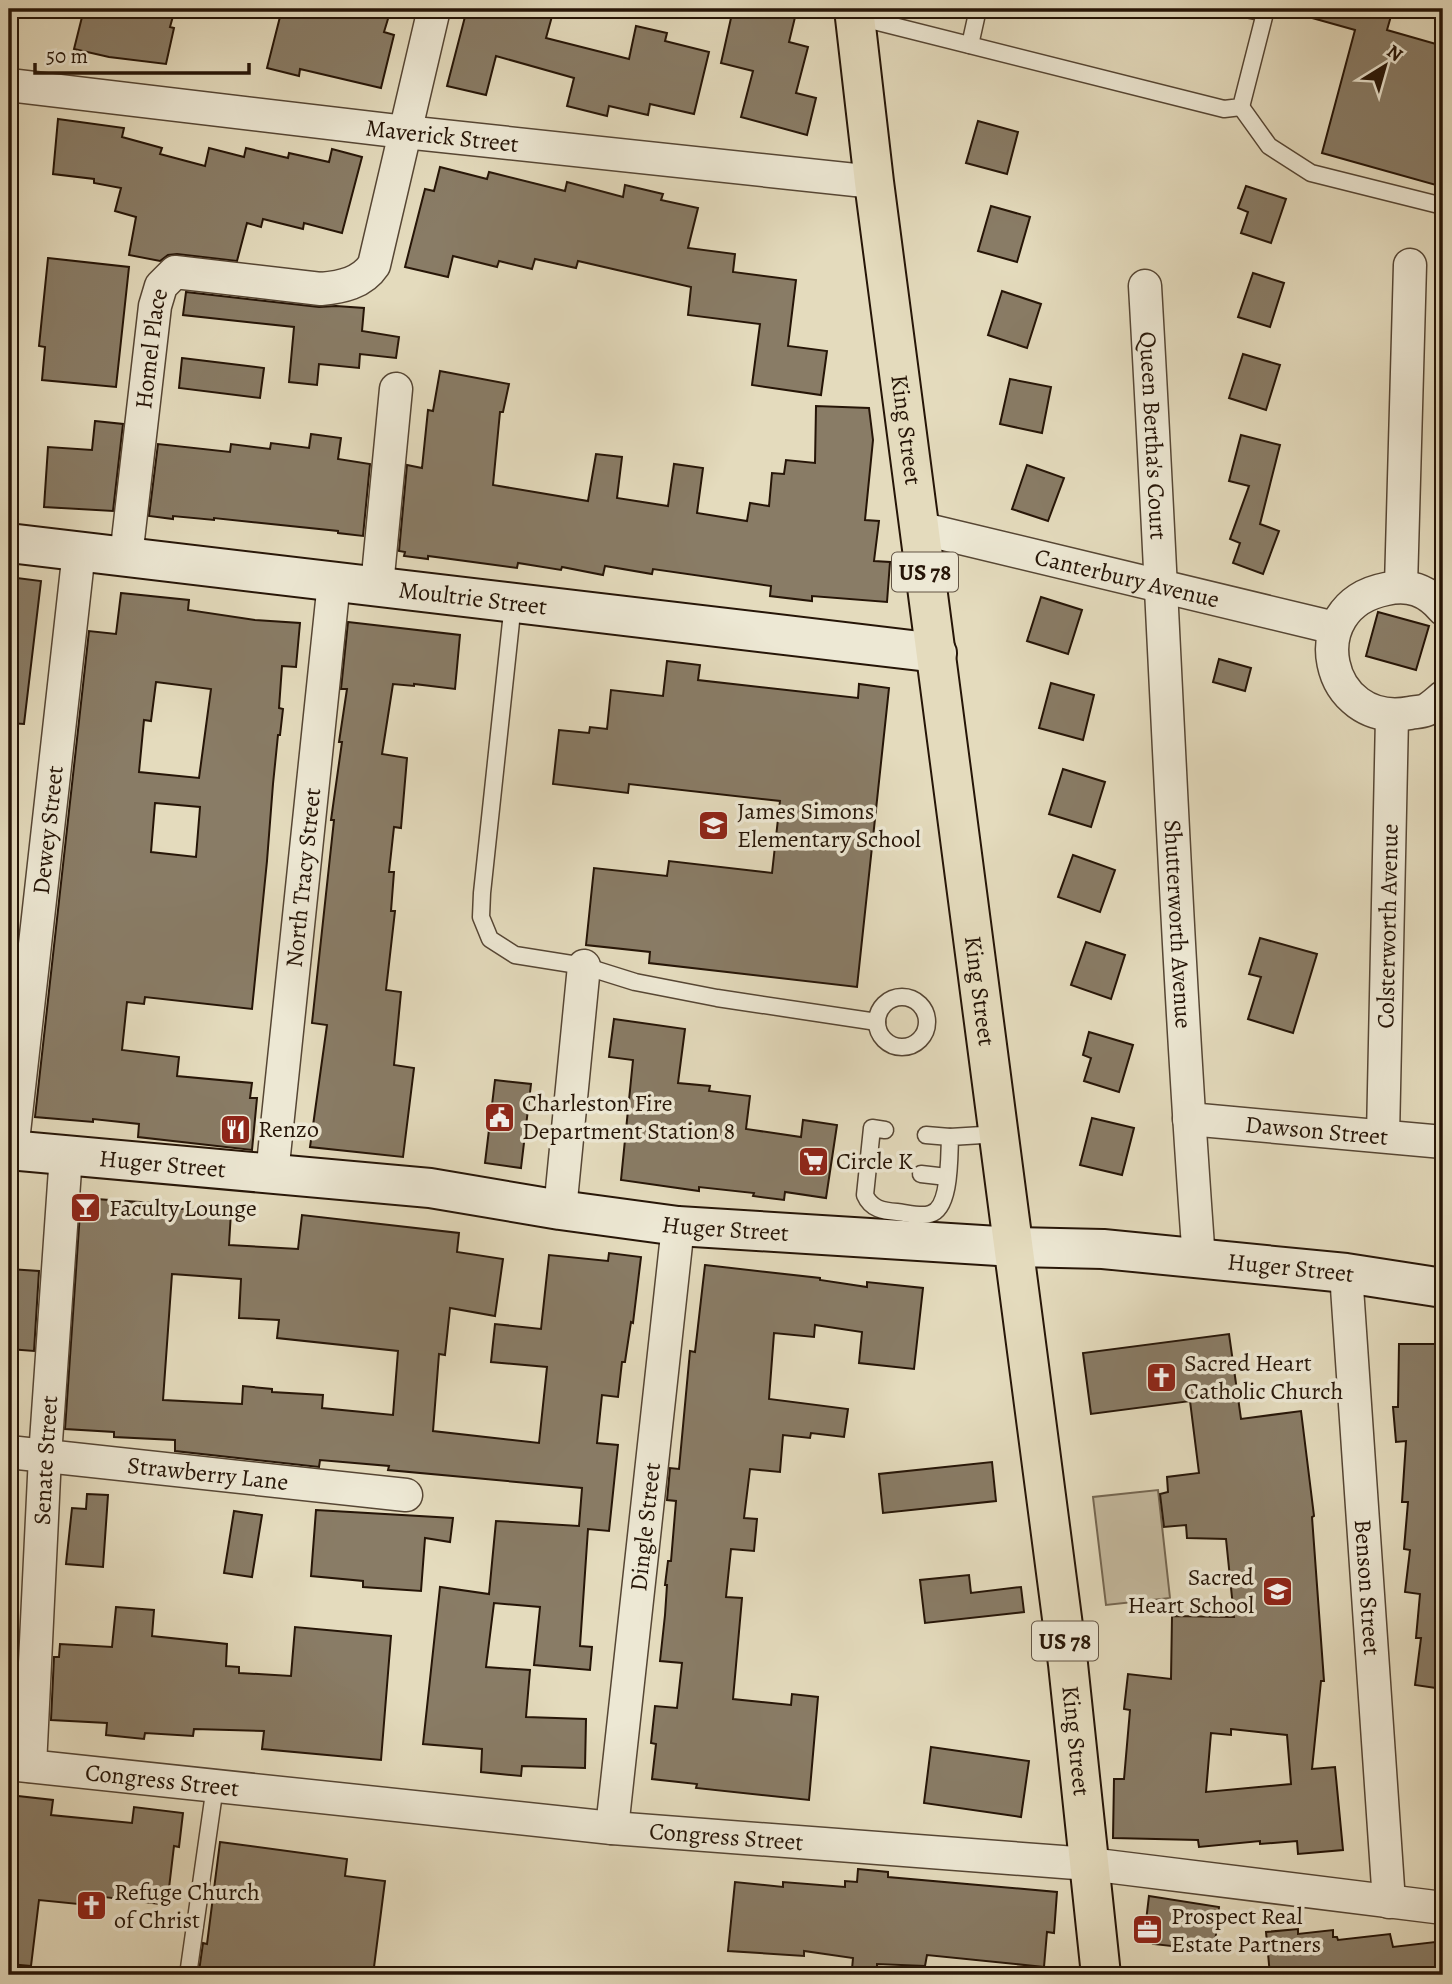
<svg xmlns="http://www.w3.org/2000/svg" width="1452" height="1984" viewBox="0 0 1452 1984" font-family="Alegreya,serif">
	<rect width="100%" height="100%" fill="#e4dbbd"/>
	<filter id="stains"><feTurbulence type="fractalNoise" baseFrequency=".00286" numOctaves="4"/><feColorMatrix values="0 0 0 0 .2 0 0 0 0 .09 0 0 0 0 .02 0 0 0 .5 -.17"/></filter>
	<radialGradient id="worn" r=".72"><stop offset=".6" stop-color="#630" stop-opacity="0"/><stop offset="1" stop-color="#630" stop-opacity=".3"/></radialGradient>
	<!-- green -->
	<polygon fill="#c4b99e" stroke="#756752" stroke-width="2" points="1158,1490 1170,1598 1106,1605 1093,1497"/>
	<!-- building -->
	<g fill="#897c66" stroke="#261507" stroke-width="2" fill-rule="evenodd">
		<polygon points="84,9 175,9 170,27 174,28 166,64 109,57 74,49"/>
		<polygon points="282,9 391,9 384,32 394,35 381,88 300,69 299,76 267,68"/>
		<polygon points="467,9 489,9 520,17 522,9 554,9 546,38 629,59 636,26 667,33 665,41 709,52 694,114 650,104 648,115 609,106 607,116 567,106 574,78 496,56 486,95 447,86"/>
		<polygon points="733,9 797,9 789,42 808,47 796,93 816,98 807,135 741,117 753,71 721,63"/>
		<polygon points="1306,9 1393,9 1387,30 1443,46 1443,187 1322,153 1355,30 1305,16"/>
		<polygon points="58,119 124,128 122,137 162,148 160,154 205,166 209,148 244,157 246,148 288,158 289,153 329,162 332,149 362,157 342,233 304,223 303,229 263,219 261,227 247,223 237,261 177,254 168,255 160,261 129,255 136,217 115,211 121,188 94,183 94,179 53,174"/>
		<polygon points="978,121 1018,132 1007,174 966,163"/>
		<polygon points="440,167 487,179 489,172 565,191 567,182 623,197 625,185 663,194 661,200 698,208 688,248 735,254 733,272 796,280 788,346 827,351 821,395 752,385 760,324 688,315 691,287 578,261 576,268 535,259 532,269 499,261 497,267 453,256 448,277 405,267 425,189 434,191"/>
		<polygon points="1246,186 1286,199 1271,243 1241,233 1248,212 1238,208"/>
		<polygon points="991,206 1030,217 1017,262 978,251"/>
		<polygon points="48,258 129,267 116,387 42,380 45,347 39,346"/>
		<polygon points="1253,273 1284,283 1270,327 1238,317"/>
		<polygon points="1002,291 1041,304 1027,348 988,335"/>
		<polygon points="186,292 319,307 336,306 364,308 362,331 399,337 396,358 360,354 359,368 319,364 317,385 289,382 294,327 183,315"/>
		<polygon points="1243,354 1280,365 1266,410 1229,398"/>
		<polygon points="182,358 264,368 260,398 179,388"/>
		<polygon points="440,371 509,384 503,412 500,412 493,485 588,501 596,454 622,457 617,498 668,506 674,464 703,468 697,513 747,521 750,503 769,506 772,473 784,474 786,460 815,463 816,406 869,408 873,440 865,520 879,521 874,561 890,562 887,602 812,596 812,601 770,596 771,586 653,569 652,574 605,566 603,575 562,567 561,570 518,563 517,568 428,556 428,559 404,556 405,552 399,551 407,465 422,468 428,410 433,411"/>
		<polygon points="1010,379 1051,387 1042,433 1000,424"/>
		<polygon points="95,421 123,424 113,511 44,507 48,447 92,450"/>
		<polygon points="311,434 341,438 338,459 370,464 363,536 338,533 338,531 214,518 214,520 173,516 173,519 149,516 158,444 230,452 231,444 270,449 271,443 309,448"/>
		<polygon points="1241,435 1280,445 1260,524 1279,531 1263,574 1233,563 1240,543 1230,539 1249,486 1229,481"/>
		<polygon points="1027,465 1064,478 1048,521 1012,509"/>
		<polygon points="9,577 41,581 24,724 9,723"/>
		<path d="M121,593L189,600L188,610L255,620L300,623L296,667L282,666L279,708L283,709L280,735H278L273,784L267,861L252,1009L145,997L144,1004L127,1002L122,1050L179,1057L177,1076L252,1083L250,1098H257L252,1150L138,1137L139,1124L93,1119V1122L35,1117L89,631L116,634ZM156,682L211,689L199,778L139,772L144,720L151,721ZM155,803L200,807L196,857L151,852Z"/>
		<polygon points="1041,597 1082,610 1068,654 1027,641"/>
		<polygon points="1378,612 1429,626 1416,670 1366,656"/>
		<polygon points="348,622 460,635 455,689 414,684 414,686 393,684 382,754 407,758 401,828 394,827 389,872 394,872 391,911 395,911 386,990 401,992 394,1065 414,1068 403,1157 310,1147 327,1025 312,1023 334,820 331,820 342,742 339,742 347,689 341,689"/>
		<polygon points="1219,659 1251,668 1245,691 1213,682"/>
		<polygon points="667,661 700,665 698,680 858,698 859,684 889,688 857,987 649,963 650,952 586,945 594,868 667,876 669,861 772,873 780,801 629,784 628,793 553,784 559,730 589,733 590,727 607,729 611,690 663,696"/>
		<polygon points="1051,683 1094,695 1083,740 1039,728"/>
		<polygon points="1063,769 1105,782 1091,827 1049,814"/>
		<polygon points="1073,855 1115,870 1100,912 1058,897"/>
		<polygon points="1260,938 1317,954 1293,1033 1248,1019 1261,977 1249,974"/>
		<polygon points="1086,942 1125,955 1111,999 1071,985"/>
		<polygon points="614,1019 685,1029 678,1083 710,1086 709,1091 750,1096 746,1129 801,1137 803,1120 837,1125 826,1198 785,1192 784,1200 753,1196 754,1193 699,1187 699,1191 621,1180 633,1060 609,1057"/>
		<polygon points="1089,1032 1133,1045 1119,1092 1084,1081 1091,1058 1083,1055"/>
		<polygon points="495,1080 531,1084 521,1168 485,1163"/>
		<polygon points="1092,1118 1134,1128 1122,1175 1080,1165"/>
		<path d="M81,1198L154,1203V1207L231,1212L229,1245L298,1249L302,1215L459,1233L457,1252L503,1259L495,1316L450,1308L445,1355L439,1354L433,1431L539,1443L547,1367L491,1362L495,1324L541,1329L549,1255L608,1261L609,1253L641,1257L633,1323L631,1322L625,1362H622L618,1397L602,1395L597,1443L618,1445L609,1531L588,1529L580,1646L592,1647L590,1670L534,1665L540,1607L494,1603L486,1667L530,1670L526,1717L586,1719L585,1768L522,1766L521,1776L481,1772L482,1749L423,1744L440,1587L489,1594L496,1521L579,1526L582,1488L388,1470L389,1466L320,1460L319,1467L175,1451V1440L114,1437V1432L65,1429ZM172,1274L241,1279L239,1318L279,1320L277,1338L398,1351L393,1415L322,1408L323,1395L272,1392V1389L243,1386L242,1404L163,1400Z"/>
		<polygon points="705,1265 820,1278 820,1280 867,1287 867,1282 923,1288 914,1369 859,1363 862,1332 815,1325 814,1337 774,1333 769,1399 848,1409 844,1437 811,1433 810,1438 783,1435 780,1472 750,1469 744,1518 757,1519 754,1551 731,1549 726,1597 742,1598 733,1699 791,1705 792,1694 818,1697 809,1800 696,1788 697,1784 652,1779 656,1744 651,1743 655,1706 677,1708 682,1663 660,1661 665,1615 667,1585 665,1585 668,1561 671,1561 676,1501 667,1500 670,1468 679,1469 690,1351 695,1352"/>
		<polygon points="9,1269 39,1271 34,1351 9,1349"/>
		<path d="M1229,1334L1241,1419L1301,1411L1314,1516L1312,1517L1324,1681H1321L1312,1769L1335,1767L1343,1850L1298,1854L1297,1841L1260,1844V1841L1199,1847L1198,1840L1113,1838L1114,1779H1124L1130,1710L1124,1709L1128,1674L1171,1679L1172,1616L1234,1617L1226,1539L1187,1538L1186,1525L1164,1527L1160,1494L1168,1492L1167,1477L1199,1473L1190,1401L1091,1414L1083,1353ZM1231,1729L1287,1735L1291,1784L1206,1792L1211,1733L1231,1735Z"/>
		<polygon points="1399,1344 1436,1344 1436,1397 1443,1473 1443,1689 1415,1685 1421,1638 1416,1638 1420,1594 1405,1592 1410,1550 1404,1549 1408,1502 1402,1502 1406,1441 1396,1442 1393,1407 1398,1407"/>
		<polygon points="992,1462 996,1501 883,1513 879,1474"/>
		<polygon points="87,1494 108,1495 103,1567 66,1564 72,1508 86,1509"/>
		<polygon points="316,1510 453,1518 450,1542 425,1538 421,1591 363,1587 363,1581 311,1576"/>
		<polygon points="234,1511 262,1515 252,1577 224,1573"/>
		<polygon points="969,1575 971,1593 1021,1587 1024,1612 925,1623 920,1580"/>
		<polygon points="116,1607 154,1610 152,1636 227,1644 226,1666 239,1667 239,1673 291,1676 295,1627 391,1636 381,1760 262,1749 264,1731 194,1729 193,1736 145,1733 144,1739 106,1735 107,1723 51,1720 54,1657 59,1657 60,1644 112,1647"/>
		<polygon points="9,1654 17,1654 14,1718 9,1718"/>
		<polygon points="931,1747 1029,1761 1021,1817 924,1803"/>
		<polygon points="9,1795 53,1800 51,1815 132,1823 134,1807 183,1813 179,1847 174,1846 167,1905 89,1895 88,1905 39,1900 31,1966 9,1964 15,1882 9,1882"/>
		<polygon points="220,1842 347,1859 345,1876 385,1881 373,1975 211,1975 211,1972 199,1971 203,1943 207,1944"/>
		<polygon points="858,1869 888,1872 888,1877 1057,1892 1054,1933 1047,1932 1044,1967 927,1955 925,1966 877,1964 877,1971 852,1969 853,1958 804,1951 804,1956 728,1951 735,1882 783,1887 783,1882 845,1887 845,1881 857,1882"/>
		<polygon points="1149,1896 1219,1907 1215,1943 1180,1942 1180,1947 1153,1944 1154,1939 1144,1938"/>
		<polygon points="1298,1929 1298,1934 1333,1930 1333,1937 1337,1937 1338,1940 1390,1934 1393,1947 1435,1942 1440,1975 1270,1975 1266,1932"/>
	</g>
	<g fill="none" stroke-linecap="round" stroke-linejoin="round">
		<defs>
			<g id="lane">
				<polyline points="1246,9 1265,13"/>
				<polyline points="854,16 1224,109 1241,107 1265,13 1270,9"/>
				<polyline points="970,45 978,9"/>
				<polyline points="1241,107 1269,146 1311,173 1443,206"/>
				<polyline points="513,603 482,893 481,917 490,939 515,955 584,966 635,982 717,998 877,1022"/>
				<circle cx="902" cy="1022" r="25"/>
				<path d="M885,1130L872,1128L865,1195C871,1209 883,1211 897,1212C907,1213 921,1217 930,1214C951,1209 949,1156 950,1137L999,1134"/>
				<polyline points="926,1135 950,1137"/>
				<polyline points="921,1174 947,1177"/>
				<polyline points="188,1975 215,1786"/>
			</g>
			<g id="street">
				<path id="s1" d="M9,85L405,132L874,182"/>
				<path id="s2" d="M1145,286C1164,611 1175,936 1199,1260"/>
				<path id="s3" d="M919,528L1335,628"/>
				<path id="s4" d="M126,557L155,306L161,286L175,272L321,289C342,287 362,283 374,265L434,9"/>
				<polyline points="377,586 396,389"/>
				<polyline points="1401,586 1410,265"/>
				<path d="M1443,609C1427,590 1409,584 1386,589C1299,606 1325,729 1410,713C1415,712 1421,712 1426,710C1432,707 1438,701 1443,697"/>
				<path id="s5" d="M1189,1119L1443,1142"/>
				<path id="s6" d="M1383,1136L1392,717"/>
				<path id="s7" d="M12,1150L79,551"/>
				<path id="s8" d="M272,1174L334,582"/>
				<polyline points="560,1210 584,966"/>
				<path id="s9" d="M1346,1273L1389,1902"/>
				<path id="s10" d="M9,1452L406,1495"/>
				<path id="s11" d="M9,1764L612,1828L1089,1864L1443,1908"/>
				<path id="s12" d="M30,1766L45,1456L66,1155"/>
				<path id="s13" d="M612,1828L678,1226"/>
			</g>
			<g id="secondary">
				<path id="s14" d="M9,543L937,653"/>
				<path id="s15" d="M9,1150L430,1188L560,1210L678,1226L1014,1247L1103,1249L1346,1273L1443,1288"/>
			</g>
			<g id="primary">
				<path id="s16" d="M854,9L874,182L1068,1664L1101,1975"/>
			</g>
		</defs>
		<!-- lane casing -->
		<use href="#lane" stroke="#564634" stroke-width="19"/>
		<!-- street casing -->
		<use href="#street" stroke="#564634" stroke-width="35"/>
		<!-- secondary casing -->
		<use href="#secondary" stroke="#261507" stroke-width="42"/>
		<!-- primary casing -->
		<use href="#primary" stroke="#261507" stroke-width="42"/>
		<!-- lane -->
		<use href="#lane" stroke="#ede8d4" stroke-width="16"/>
		<!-- street -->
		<use href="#street" stroke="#ede8d4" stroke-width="32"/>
		<!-- secondary -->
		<use href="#secondary" stroke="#ede8d4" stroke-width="38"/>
		<!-- primary -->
		<use href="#primary" stroke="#e4dbbd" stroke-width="38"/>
	</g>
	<!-- icons -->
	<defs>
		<symbol id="school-square" viewBox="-11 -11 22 22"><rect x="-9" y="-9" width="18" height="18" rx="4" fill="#8f2418" stroke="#ede8d4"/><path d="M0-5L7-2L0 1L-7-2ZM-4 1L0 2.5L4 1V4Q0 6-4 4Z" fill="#fff"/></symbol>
		<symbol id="civic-square" viewBox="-11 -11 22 22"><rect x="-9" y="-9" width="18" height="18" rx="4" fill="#8f2418" stroke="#ede8d4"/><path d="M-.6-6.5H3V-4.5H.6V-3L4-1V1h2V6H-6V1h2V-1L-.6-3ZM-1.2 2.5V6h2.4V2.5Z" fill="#fff"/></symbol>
		<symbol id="restaurant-square" viewBox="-11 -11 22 22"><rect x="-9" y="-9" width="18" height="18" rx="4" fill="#8f2418" stroke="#ede8d4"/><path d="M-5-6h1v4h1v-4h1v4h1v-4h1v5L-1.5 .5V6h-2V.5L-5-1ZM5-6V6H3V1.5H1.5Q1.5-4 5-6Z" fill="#fff"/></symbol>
		<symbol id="supermarket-square" viewBox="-11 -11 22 22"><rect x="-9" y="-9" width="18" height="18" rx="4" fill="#8f2418" stroke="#ede8d4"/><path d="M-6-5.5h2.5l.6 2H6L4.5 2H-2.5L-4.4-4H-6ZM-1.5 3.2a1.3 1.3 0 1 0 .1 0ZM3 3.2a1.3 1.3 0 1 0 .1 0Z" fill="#fff"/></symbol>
		<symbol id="bar-square" viewBox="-11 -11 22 22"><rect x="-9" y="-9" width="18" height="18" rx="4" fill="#8f2418" stroke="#ede8d4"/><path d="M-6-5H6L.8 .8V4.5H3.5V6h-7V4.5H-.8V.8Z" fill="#fff"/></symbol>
		<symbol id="church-square" viewBox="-11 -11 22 22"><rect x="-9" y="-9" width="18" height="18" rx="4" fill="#8f2418" stroke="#ede8d4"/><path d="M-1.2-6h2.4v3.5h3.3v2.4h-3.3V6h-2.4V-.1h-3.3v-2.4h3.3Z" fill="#fff"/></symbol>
		<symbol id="office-square" viewBox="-11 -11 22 22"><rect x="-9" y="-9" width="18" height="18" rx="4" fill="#8f2418" stroke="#ede8d4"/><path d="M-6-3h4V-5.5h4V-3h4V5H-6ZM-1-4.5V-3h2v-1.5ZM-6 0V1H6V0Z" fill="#fff"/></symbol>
	</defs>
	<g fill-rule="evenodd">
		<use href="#school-square" x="696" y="808" width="35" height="35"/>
		<use href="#civic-square" x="482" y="1100" width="35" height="35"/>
		<use href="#restaurant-square" x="218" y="1112" width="35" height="35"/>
		<use href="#supermarket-square" x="796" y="1144" width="35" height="35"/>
		<use href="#bar-square" x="68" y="1190" width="35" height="35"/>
		<use href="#church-square" x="1144" y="1360" width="35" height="35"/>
		<use href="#school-square" x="1260" y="1574" width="35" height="35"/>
		<use href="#church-square" x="74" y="1888" width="35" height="35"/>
		<use href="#office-square" x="1130" y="1912" width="35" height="35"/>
	</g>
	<g text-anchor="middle" stroke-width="7" stroke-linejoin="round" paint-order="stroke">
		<!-- shield labels -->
		<g fill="#ede8d4" stroke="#625444" stroke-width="2">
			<rect x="892" y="552.5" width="66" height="39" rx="5"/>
			<rect x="1032" y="1621.5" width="66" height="39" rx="5"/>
		</g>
		<g font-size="23" font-weight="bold" fill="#261507">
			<text x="925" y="580">US 78</text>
			<text x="1065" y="1649">US 78</text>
		</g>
		<!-- street labels -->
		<g font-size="24" fill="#261507" stroke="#ede8d4">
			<text dy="8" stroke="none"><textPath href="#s1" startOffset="436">Maverick Street</textPath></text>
			<text dy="8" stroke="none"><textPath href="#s4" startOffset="210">Homel Place</textPath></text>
			<text dy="8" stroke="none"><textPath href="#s16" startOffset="424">King Street</textPath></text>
			<text dy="8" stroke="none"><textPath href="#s2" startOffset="150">Queen Bertha's Court</textPath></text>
			<text dy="8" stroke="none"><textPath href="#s3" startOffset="214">Canterbury Avenue</textPath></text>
			<text dy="8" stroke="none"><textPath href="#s14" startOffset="467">Moultrie Street</textPath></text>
			<text dy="8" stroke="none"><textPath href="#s7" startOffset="322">Dewey Street</textPath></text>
			<text dy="8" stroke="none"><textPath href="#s8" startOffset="298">North Tracy Street</textPath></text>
			<text dy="8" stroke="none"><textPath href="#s2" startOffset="639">Shutterworth Avenue</textPath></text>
			<text dy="8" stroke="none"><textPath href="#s6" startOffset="210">Colsterworth Avenue</textPath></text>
			<text dy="8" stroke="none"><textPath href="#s16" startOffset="990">King Street</textPath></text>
			<text dy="8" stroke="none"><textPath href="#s5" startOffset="128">Dawson Street</textPath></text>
			<text dy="8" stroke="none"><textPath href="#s15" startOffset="154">Huger Street</textPath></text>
			<text dy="8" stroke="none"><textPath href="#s15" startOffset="721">Huger Street</textPath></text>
			<text dy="8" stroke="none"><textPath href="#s15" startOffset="1288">Huger Street</textPath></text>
			<text dy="8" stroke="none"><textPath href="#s12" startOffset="306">Senate Street</textPath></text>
			<text dy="8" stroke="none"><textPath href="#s10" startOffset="200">Strawberry Lane</textPath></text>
			<text dy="8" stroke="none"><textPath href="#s13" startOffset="303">Dingle Street</textPath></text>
			<text dy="8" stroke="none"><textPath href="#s9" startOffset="315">Benson Street</textPath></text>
			<text dy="8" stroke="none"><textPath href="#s16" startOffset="1746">King Street</textPath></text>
			<text dy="8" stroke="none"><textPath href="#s11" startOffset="154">Congress Street</textPath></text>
			<text dy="8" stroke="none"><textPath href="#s11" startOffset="721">Congress Street</textPath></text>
		</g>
		<!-- poi labels -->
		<g font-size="24" fill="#261507" stroke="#ede8d4" text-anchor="start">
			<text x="737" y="819">James Simons<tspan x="737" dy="28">Elementary School</tspan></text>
			<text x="522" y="1111">Charleston Fire<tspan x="522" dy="28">Department Station 8</tspan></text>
			<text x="258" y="1137">Renzo</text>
			<text x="836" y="1169">Circle K</text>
			<text x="109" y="1216">Faculty Lounge</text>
			<text x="1184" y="1371">Sacred Heart<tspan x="1184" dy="28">Catholic Church</tspan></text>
			<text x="1254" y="1585" text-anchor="end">Sacred<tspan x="1254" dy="28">Heart School</tspan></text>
			<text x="114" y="1900">Refuge Church<tspan x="114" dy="28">of Christ</tspan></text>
			<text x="1171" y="1924">Prospect Real<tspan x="1171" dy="28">Estate Partners</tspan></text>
		</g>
	</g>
	<!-- margin -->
	<rect width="1452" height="1984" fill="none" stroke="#e4dbbd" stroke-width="35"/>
	<rect x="10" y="10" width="1431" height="1963" fill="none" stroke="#261507" stroke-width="3.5"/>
	<rect x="18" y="18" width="1417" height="1949" fill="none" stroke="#261507" stroke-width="2"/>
	<!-- north arrow -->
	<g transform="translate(1385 66) rotate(37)" stroke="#ede8d4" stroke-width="5" paint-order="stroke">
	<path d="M0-5L12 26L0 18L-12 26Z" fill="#261507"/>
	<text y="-10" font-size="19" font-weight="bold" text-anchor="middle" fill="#261507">N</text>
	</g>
	<!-- scale -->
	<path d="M35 63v10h214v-10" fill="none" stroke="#261507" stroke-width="3.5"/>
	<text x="46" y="63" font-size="21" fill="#261507" stroke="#ede8d4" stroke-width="5" paint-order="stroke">50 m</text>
	<rect width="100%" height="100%" filter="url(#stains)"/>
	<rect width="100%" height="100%" fill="url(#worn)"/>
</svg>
